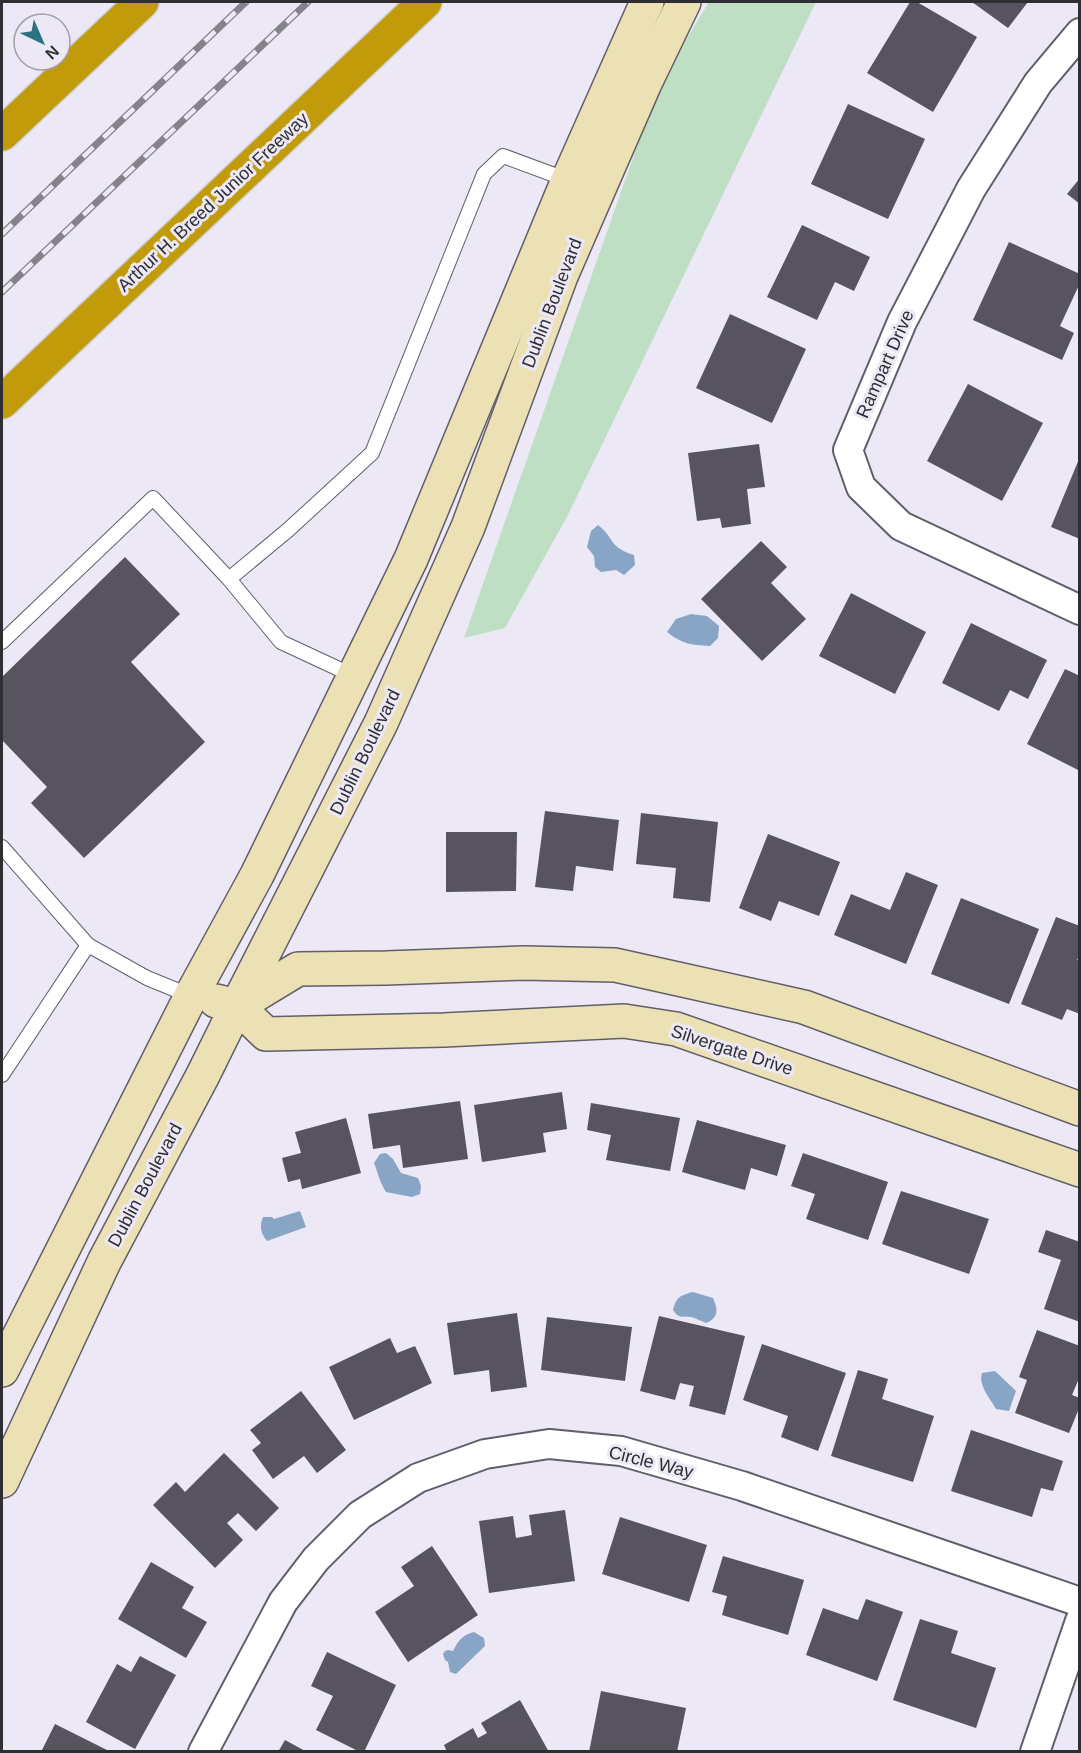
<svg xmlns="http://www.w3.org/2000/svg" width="1081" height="1753" viewBox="0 0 1081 1753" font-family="Arial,sans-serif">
	<rect width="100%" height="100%" fill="#ede8f6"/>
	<!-- green -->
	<polygon fill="#bfdfc4" points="709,2 816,2 568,515 505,628 464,638 659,84"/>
	<!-- water -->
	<g fill="#88a5c5">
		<path d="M598,525C615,538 608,547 634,555L635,565L624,575L616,570L601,572L595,567L594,556L587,547L591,531Z"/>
		<path d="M691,614L707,616L719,626L718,638L710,646C691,645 682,644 667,632L676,619Z"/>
		<path d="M386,1153L393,1159L401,1173L418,1178L421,1186L420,1194L412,1197L386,1192C380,1183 378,1173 374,1163L380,1154Z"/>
		<path d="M300,1211L306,1227L267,1241C261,1234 259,1226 263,1217H272L274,1219Z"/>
		<path d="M693,1292L713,1298C718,1309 719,1318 706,1323C701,1321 695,1318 691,1317C682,1316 679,1319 673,1310C676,1297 681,1295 693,1292Z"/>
		<path d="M995,1371L1016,1391L1009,1411L996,1409C990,1398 978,1385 982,1373Z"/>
		<path d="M474,1632L484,1638L485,1646L456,1674L450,1672L448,1662L445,1660L443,1654L445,1651L448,1650L453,1651C458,1641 462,1635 474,1632Z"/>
	</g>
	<!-- building -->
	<g fill="#57545f">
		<polygon points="910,2 917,2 977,37 933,112 867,73"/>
		<polygon points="972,2 1028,2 1008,28"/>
		<polygon points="848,104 925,139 888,219 811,184"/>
		<polygon points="1080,178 1080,204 1067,194"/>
		<polygon points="802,225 870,257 854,291 835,282 817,320 767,297"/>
		<polygon points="1009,242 1080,274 1080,283 1060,326 1074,333 1062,360 973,320"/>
		<polygon points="730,314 806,349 772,423 696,388"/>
		<polygon points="968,384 1043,423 1002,501 927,461"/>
		<polygon points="759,444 765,487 747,489 751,524 722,528 720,518 697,521 688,453"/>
		<polygon points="1079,459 1080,459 1080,539 1051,527"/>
		<polygon points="761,541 787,567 771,583 806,619 762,661 701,599"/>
		<polygon points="125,557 180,614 131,662 205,742 84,858 31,803 47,787 2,740 2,677"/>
		<polygon points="851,593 926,632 895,694 819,656"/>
		<polygon points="971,623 1047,660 1028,699 1010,690 999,711 942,683"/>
		<polygon points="1065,669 1080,676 1080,771 1027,744"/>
		<polygon points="545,811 619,820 613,871 576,866 573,891 535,887"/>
		<polygon points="641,813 718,822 710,902 673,898 676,868 636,864"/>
		<polygon points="446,832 517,832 516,891 446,892"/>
		<polygon points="768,834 840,862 819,916 779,901 771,921 739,908"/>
		<polygon points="906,872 938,885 906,964 834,935 851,894 890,910"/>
		<polygon points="961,898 1039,929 1009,1004 931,974"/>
		<polygon points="1056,917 1080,926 1080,955 1077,960 1080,961 1080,1014 1067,1009 1062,1020 1021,1004"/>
		<polygon points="562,1092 567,1129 543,1133 546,1152 482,1162 474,1105"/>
		<polygon points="460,1101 468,1159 403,1168 400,1145 373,1149 368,1114"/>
		<polygon points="591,1103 680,1118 670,1171 606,1160 611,1135 587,1130"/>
		<polygon points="346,1118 361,1173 302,1189 300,1179 288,1182 282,1158 301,1153 295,1132"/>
		<polygon points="697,1120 786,1145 777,1176 751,1168 745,1190 682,1172"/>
		<polygon points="803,1153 888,1182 868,1240 806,1219 815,1194 791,1186"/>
		<polygon points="901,1191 989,1219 969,1274 882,1244"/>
		<polygon points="1046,1230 1080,1242 1080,1322 1044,1309 1061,1260 1038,1252"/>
		<polygon points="517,1313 527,1387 491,1392 489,1370 454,1375 447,1323"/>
		<polygon points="659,1316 745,1336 725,1415 689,1406 694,1386 680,1383 675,1400 640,1391"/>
		<polygon points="547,1317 632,1327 625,1381 541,1370"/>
		<polygon points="1037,1330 1080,1346 1080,1376 1072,1395 1080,1398 1080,1406 1069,1433 1015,1413 1027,1380 1019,1377"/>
		<polygon points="390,1338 397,1353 415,1346 432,1383 354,1420 329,1367"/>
		<polygon points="762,1344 846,1373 818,1451 781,1437 788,1416 743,1400"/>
		<polygon points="858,1370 888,1379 882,1399 934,1416 913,1482 831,1456"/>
		<polygon points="301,1391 346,1450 317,1473 304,1456 273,1479 252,1450 261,1443 250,1430"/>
		<polygon points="971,1430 1063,1461 1053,1491 1041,1488 1032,1517 951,1491"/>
		<polygon points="224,1453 279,1508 256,1531 238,1513 227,1523 243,1540 215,1568 153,1505 176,1482 185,1492"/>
		<polygon points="565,1510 575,1581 489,1593 479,1521 513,1516 516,1538 532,1535 529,1515"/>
		<polygon points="620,1517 707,1545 689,1602 602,1574"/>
		<polygon points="432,1546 478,1615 408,1662 375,1612 414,1586 401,1567"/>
		<polygon points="723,1556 804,1580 788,1635 722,1615 727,1596 712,1592"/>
		<polygon points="151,1562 194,1587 182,1608 207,1622 186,1658 118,1619"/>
		<polygon points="866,1599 903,1612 877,1681 806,1655 823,1608 858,1620"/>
		<polygon points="920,1619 958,1631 951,1653 996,1668 976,1728 893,1700"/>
		<polygon points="327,1652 396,1685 364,1752 360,1752 316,1730 333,1696 311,1686"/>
		<polygon points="140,1656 176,1675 135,1749 86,1722 117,1664 131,1672"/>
		<polygon points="601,1691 686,1708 677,1752 589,1752"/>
		<polygon points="520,1700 549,1752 447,1752 444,1745 473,1728 478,1738 487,1733 481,1723"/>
		<polygon points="55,1724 111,1752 41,1752"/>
		<polygon points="285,1740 307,1752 278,1752"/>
	</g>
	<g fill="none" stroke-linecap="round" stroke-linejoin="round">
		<defs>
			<g id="lane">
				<polyline points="229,579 288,530 372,453 484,174 503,156 568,180"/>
				<polyline points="2,642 153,498 229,579 281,642 354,676"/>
				<polyline points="2,847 88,945 147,978 191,996"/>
				<polyline points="2,1075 88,945"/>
			</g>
			<g id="street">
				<polyline points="1080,33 1038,83 971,189 902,322 848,450 861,487 901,526 1080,610"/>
				<polyline points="203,1752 283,1602 316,1559 360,1515 418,1478 485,1454 549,1444 621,1451 742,1486 1080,1602"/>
				<polyline points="1035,1752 1080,1621"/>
			</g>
			<g id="secondary">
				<polyline points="216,1001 237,1006 266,1034 444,1030 624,1021 676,1029 1080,1170"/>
				<polyline points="237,1006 298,969 386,968 524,963 615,965 804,1007 1080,1109"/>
				<polyline points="2,1370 191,996 257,875 411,559 568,180 647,2"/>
				<polyline points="2,1481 104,1262 203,1075 237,1006 381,723 468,527 561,276 645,83 684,2"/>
			</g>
			<g id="highway">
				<polyline points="2,134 142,2"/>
				<polyline points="2,402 425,2"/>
			</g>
		</defs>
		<!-- lane casing -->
		<use href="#lane" stroke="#625e69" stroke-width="16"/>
		<!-- street casing -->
		<use href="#street" stroke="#625e69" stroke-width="32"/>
		<!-- secondary casing -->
		<use href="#secondary" stroke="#625e69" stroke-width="36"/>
		<!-- highway casing -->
		<use href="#highway" stroke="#cdcdce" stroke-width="36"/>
		<!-- lane -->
		<use href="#lane" stroke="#fff" stroke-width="14"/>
		<!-- street -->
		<use href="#street" stroke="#fff" stroke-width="28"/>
		<!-- secondary -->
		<use href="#secondary" stroke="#ece1b5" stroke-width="33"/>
		<!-- highway -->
		<use href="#highway" stroke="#c19b09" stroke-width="33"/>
		<defs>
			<g id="rail">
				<polyline points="2,234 246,2"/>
				<polyline points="2,292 308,2"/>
			</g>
		</defs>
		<!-- rail casing -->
		<use href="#rail" stroke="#85828b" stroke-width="7"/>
		<!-- rail -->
		<use href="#rail" stroke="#ede8f6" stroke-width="4.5" stroke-dasharray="14" stroke-linecap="butt"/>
	</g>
	<g text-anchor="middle" stroke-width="6" stroke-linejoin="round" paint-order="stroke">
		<!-- street labels -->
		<g font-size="18" fill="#2f2e33" stroke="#ede8f6">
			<text transform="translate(213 202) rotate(-43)" y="6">Arthur H. Breed Junior Freeway</text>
			<text transform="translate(552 303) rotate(-69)" y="6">Dublin Boulevard</text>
			<text transform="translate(885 364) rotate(-66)" y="6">Rampart Drive</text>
			<text transform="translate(365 752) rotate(-64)" y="6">Dublin Boulevard</text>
			<text transform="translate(732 1050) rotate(18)" y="6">Silvergate Drive</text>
			<text transform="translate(145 1185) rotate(-62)" y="6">Dublin Boulevard</text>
			<text transform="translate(651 1462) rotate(14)" y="6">Circle Way</text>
		</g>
	</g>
	<!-- border -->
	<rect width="1081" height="1753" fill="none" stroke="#2f2e33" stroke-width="6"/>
	<!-- north arrow -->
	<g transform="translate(42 42) rotate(136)"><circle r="28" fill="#ede8f6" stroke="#a19ea8" stroke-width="1.5"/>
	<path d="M0-4.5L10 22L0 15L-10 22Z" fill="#2b737e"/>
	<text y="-9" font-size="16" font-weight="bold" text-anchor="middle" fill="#2f2e33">N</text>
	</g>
</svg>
